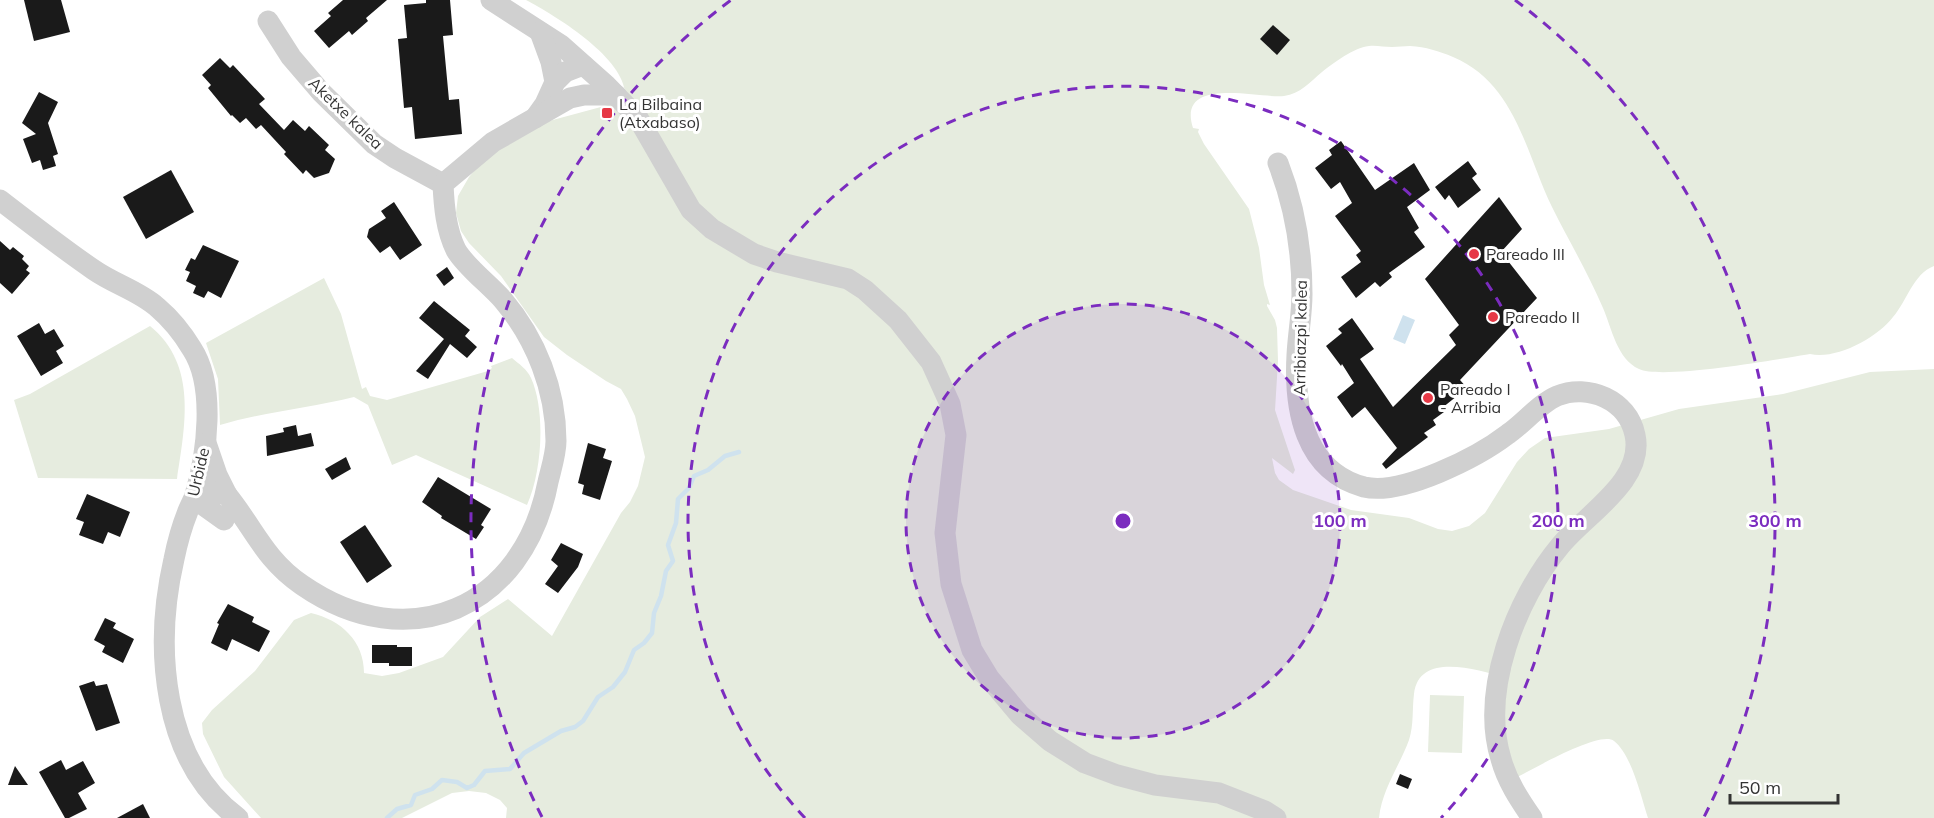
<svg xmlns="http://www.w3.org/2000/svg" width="1934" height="818" viewBox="0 0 1934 818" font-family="Mulish,sans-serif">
	<rect width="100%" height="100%" fill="#fff"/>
	<!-- green -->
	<g fill="#e6ecdf">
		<path d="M526,0H1934V266C1913,274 1907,301 1893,317C1877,338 1836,360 1810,354C1779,359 1662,380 1639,369C1617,359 1612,329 1603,308C1588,273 1569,241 1552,207C1526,153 1515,83 1453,57C1439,51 1426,47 1410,46C1404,46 1398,47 1392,47C1384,47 1376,45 1369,46C1353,48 1335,62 1322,72C1310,82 1300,94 1284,96C1260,99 1176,75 1193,128L1199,129L1198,132L1204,144L1249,209L1259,248L1264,285L1270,305L1267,304V306L1275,320L1277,328L1278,361L1275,410L1295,470L1293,474L1272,458L1275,473L1279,480L1293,490L1351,510L1409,518L1438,529L1452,531L1469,526L1485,513L1517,462L1529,449L1545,438L1609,429L1679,409L1783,394L1870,372L1934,369V818H1648C1641,797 1632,755 1614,741C1600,730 1532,770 1515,778L1505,737V677C1477,670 1419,651 1414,694C1412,709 1414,725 1409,740C1399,767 1382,789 1379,818H506L507,808L500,800L486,793L469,791L452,793L402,818H261L224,777L203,734L202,723L212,710L255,671L294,620L311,613C341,620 364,641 364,673L382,676L399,673L443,657L480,617L508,599L552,636L621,513L630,502L638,486L645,457L635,416L627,399L621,389L606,381L567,355L544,337L501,276L469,243L461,231L456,213L458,196L469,177L485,158L549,121L612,104L625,91C620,55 556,16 526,0Z"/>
		<path d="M324,278L341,314L362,389L366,387L370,396L387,400L488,371L492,368L491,366L512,358C519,364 527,369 531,378C546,411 542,472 527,505L416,455L392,465L368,405L354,397C309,408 264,412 220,425L218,379L206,343Z"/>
		<path d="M150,326C198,365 185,426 177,479L38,478L14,400L30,394Z"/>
		<polygon points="1430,695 1464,696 1462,753 1428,752"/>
	</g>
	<!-- water -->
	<polygon fill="#cfe2ee" points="1403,315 1415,320 1405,344 1393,339"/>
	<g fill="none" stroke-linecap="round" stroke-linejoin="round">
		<!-- stream -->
		<polyline stroke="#cfe2ee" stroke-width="4.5" points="387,818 397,809 411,805 415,795 432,789 442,780 457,782 467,788 474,785 485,771 510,769 524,753 561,731 575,727 583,721 598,697 613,687 625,672 634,650 644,643 652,633 654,613 661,596 666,571 673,561 668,545 676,523 678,499 689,488 694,476 708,470 725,456 739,452"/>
	</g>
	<!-- building -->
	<g fill="#1a1a1a">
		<polygon points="24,0 61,0 70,32 34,41"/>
		<polygon points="343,0 387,0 366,18 368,21 352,35 349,31 329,48 314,31 331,16 328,13"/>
		<polygon points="426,0 450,0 453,35 443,36 449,100 459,99 462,134 415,139 412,107 404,108 398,39 407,38 404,5 426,3"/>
		<polygon points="1273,25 1290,40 1277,55 1260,39"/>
		<polygon points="220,58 230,68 233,65 265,99 259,104 284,130 293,120 305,131 309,126 329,145 325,150 335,159 329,173 314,178 306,170 303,174 284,154 286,152 261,125 256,129 246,118 240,123 232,115 231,116 208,88 211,85 202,75"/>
		<polygon points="39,92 58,102 48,123 58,154 53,156 56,166 43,170 40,160 32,163 23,139 36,134 22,123"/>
		<polygon points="1341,141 1375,190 1414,163 1430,190 1407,207 1419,228 1414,232 1425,247 1389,273 1392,277 1380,287 1375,282 1356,298 1341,277 1361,262 1356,255 1361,251 1335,216 1352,203 1340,182 1331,189 1315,168 1332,155 1329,150"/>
		<polygon points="1468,161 1477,174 1472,178 1481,190 1458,208 1449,195 1445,200 1435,187"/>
		<polygon points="171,170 194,212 146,239 123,197"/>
		<polygon points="1499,197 1522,229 1501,252 1537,298 1460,380 1467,388 1442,408 1444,412 1433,420 1436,425 1424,433 1428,437 1386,469 1382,464 1397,448 1365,407 1352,418 1337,397 1354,383 1342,364 1341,366 1326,346 1342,333 1338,329 1352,318 1374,349 1360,359 1393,407 1456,345 1449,335 1459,325 1425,279"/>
		<polygon points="394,202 422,245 400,260 390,246 380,253 367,237 369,229 386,218 381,211"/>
		<polygon points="0,241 10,250 13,247 24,256 22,259 29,266 26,270 30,273 12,294 0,283"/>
		<polygon points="203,245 239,261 221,298 208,291 204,298 193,293 196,286 186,281 190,272 185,270 191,258 195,260"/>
		<polygon points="447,267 454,278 444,286 436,275"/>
		<polygon points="434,301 470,330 465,336 477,347 467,358 450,344 428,379 416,371 444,339 419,318"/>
		<polygon points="39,323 45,334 54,329 64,346 56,351 63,363 41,376 17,336"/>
		<polygon points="296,425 298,436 311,433 314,446 267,456 266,436 284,432 283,428"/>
		<polygon points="588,443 606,449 603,458 612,461 600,500 582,494 584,485 578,483"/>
		<polygon points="346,457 351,469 332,480 325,469"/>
		<polygon points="438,477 491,509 481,525 484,527 476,539 441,518 442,516 422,502"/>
		<polygon points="87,494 130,512 120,537 108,532 103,544 79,535 84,522 76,519"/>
		<polygon points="365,525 392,566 367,583 340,542"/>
		<polygon points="561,543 583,554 578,567 558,593 545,584 558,566 551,560"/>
		<polygon points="228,604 254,617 252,622 270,631 259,652 232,639 227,651 211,643 219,624 217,623"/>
		<polygon points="105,618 116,623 113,628 134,639 123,663 102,652 105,646 94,640"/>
		<polygon points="372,645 397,645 397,647 412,647 412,666 389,666 389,663 372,663"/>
		<polygon points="94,681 96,686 107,684 120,723 96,731 79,686"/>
		<polygon points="61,760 66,770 83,761 95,783 78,793 87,809 69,818 65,818 39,772"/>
		<polygon points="15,766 28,785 8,785"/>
		<polygon points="1400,774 1412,779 1408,789 1396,784"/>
		<polygon points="143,804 150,818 117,818"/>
	</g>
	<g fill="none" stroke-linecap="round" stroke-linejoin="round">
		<!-- minor -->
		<g stroke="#d0d0d0" stroke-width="21">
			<polyline points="491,0 561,45 606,85 638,118 691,210 712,229 754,254 777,262 848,279 865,290 898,320 931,362 950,404 956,435 945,533 951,584 972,650 989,678 1020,715 1050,741 1085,763 1117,775 1155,785 1219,793 1265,811 1276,818"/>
			<polyline points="268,21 291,57 321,92 374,144 395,158 443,184"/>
			<polyline points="540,32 551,62 555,82"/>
			<polyline points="535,118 545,104 555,82 565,72 583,65"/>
			<path d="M1278,163C1294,204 1302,250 1302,294C1302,314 1298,335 1297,355C1294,409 1304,471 1364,487C1402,496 1478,457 1508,434C1524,423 1539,404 1557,396C1588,383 1628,400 1635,435C1645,481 1586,514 1560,546C1516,599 1480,691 1501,759C1507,781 1519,799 1532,818"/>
			<path d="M0,200C31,224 62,248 94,270C114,284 139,291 157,307C170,318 183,334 192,349C216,386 207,454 195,495C193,501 190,506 188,511C182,526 177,544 174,559C154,646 161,761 238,818"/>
			<polyline points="206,443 217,475 227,495"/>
			<path d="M224,520L203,505L195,496L210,491L227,495C254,528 264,559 302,585C409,659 524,608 548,482C551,469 556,454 556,441C556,390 536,339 503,300C490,285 465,266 456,250C446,230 444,206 443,184L493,142L570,98L584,95H616"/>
		</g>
	</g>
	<!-- distance rings -->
	<circle cx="1123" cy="521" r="217" fill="#7b2cbf" fill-opacity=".12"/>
	<g fill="none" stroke="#7b2cbf" stroke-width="3" stroke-dasharray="10 8">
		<circle cx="1123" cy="521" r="217"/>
		<path d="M805 818A435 435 0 1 1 1441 818"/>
		<path d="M542 817A652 652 0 0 1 731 0M1515 0A652 652 0 0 1 1704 817"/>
	</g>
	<!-- markers -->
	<g fill="#e63946" stroke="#fff" stroke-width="2">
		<rect x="601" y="107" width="12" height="12" rx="3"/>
		<circle cx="1474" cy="254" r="6"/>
		<circle cx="1493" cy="317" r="6"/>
		<circle cx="1428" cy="398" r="6"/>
	</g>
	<g text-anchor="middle" stroke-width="6" stroke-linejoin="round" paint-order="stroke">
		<!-- poi labels -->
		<g font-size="16" fill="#333" stroke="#fff" text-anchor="start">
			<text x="619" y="110">La Bilbaina<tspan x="619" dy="18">(Atxabaso)</tspan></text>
			<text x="1486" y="260">Pareado III</text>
			<text x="1505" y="323">Pareado II</text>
			<text x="1440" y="395">Pareado I<tspan x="1440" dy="18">- Arribia</tspan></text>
		</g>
		<!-- street labels -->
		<g font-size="16" fill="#333" stroke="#fff">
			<text transform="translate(346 113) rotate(44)" y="6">Aketxe kalea</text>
			<text transform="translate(1300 338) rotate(-89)" y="6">Arribiazpi kalea</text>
			<text transform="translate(198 472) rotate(-77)" y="6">Urbide</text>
		</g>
	</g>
	<circle cx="1123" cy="521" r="9" fill="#7b2cbf" stroke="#fff" stroke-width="3"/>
	<g font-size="18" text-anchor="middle" font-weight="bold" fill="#7b2cbf" stroke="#fff" stroke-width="6" stroke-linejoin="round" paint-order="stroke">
		<text x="1340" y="527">100 m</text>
		<text x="1558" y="527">200 m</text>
		<text x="1775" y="527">300 m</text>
	</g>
	<!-- scale -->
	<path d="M1730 794v9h108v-9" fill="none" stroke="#333333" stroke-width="3"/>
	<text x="1739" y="794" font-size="18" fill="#333333" stroke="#ffffff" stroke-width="4.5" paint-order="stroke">50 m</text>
</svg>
